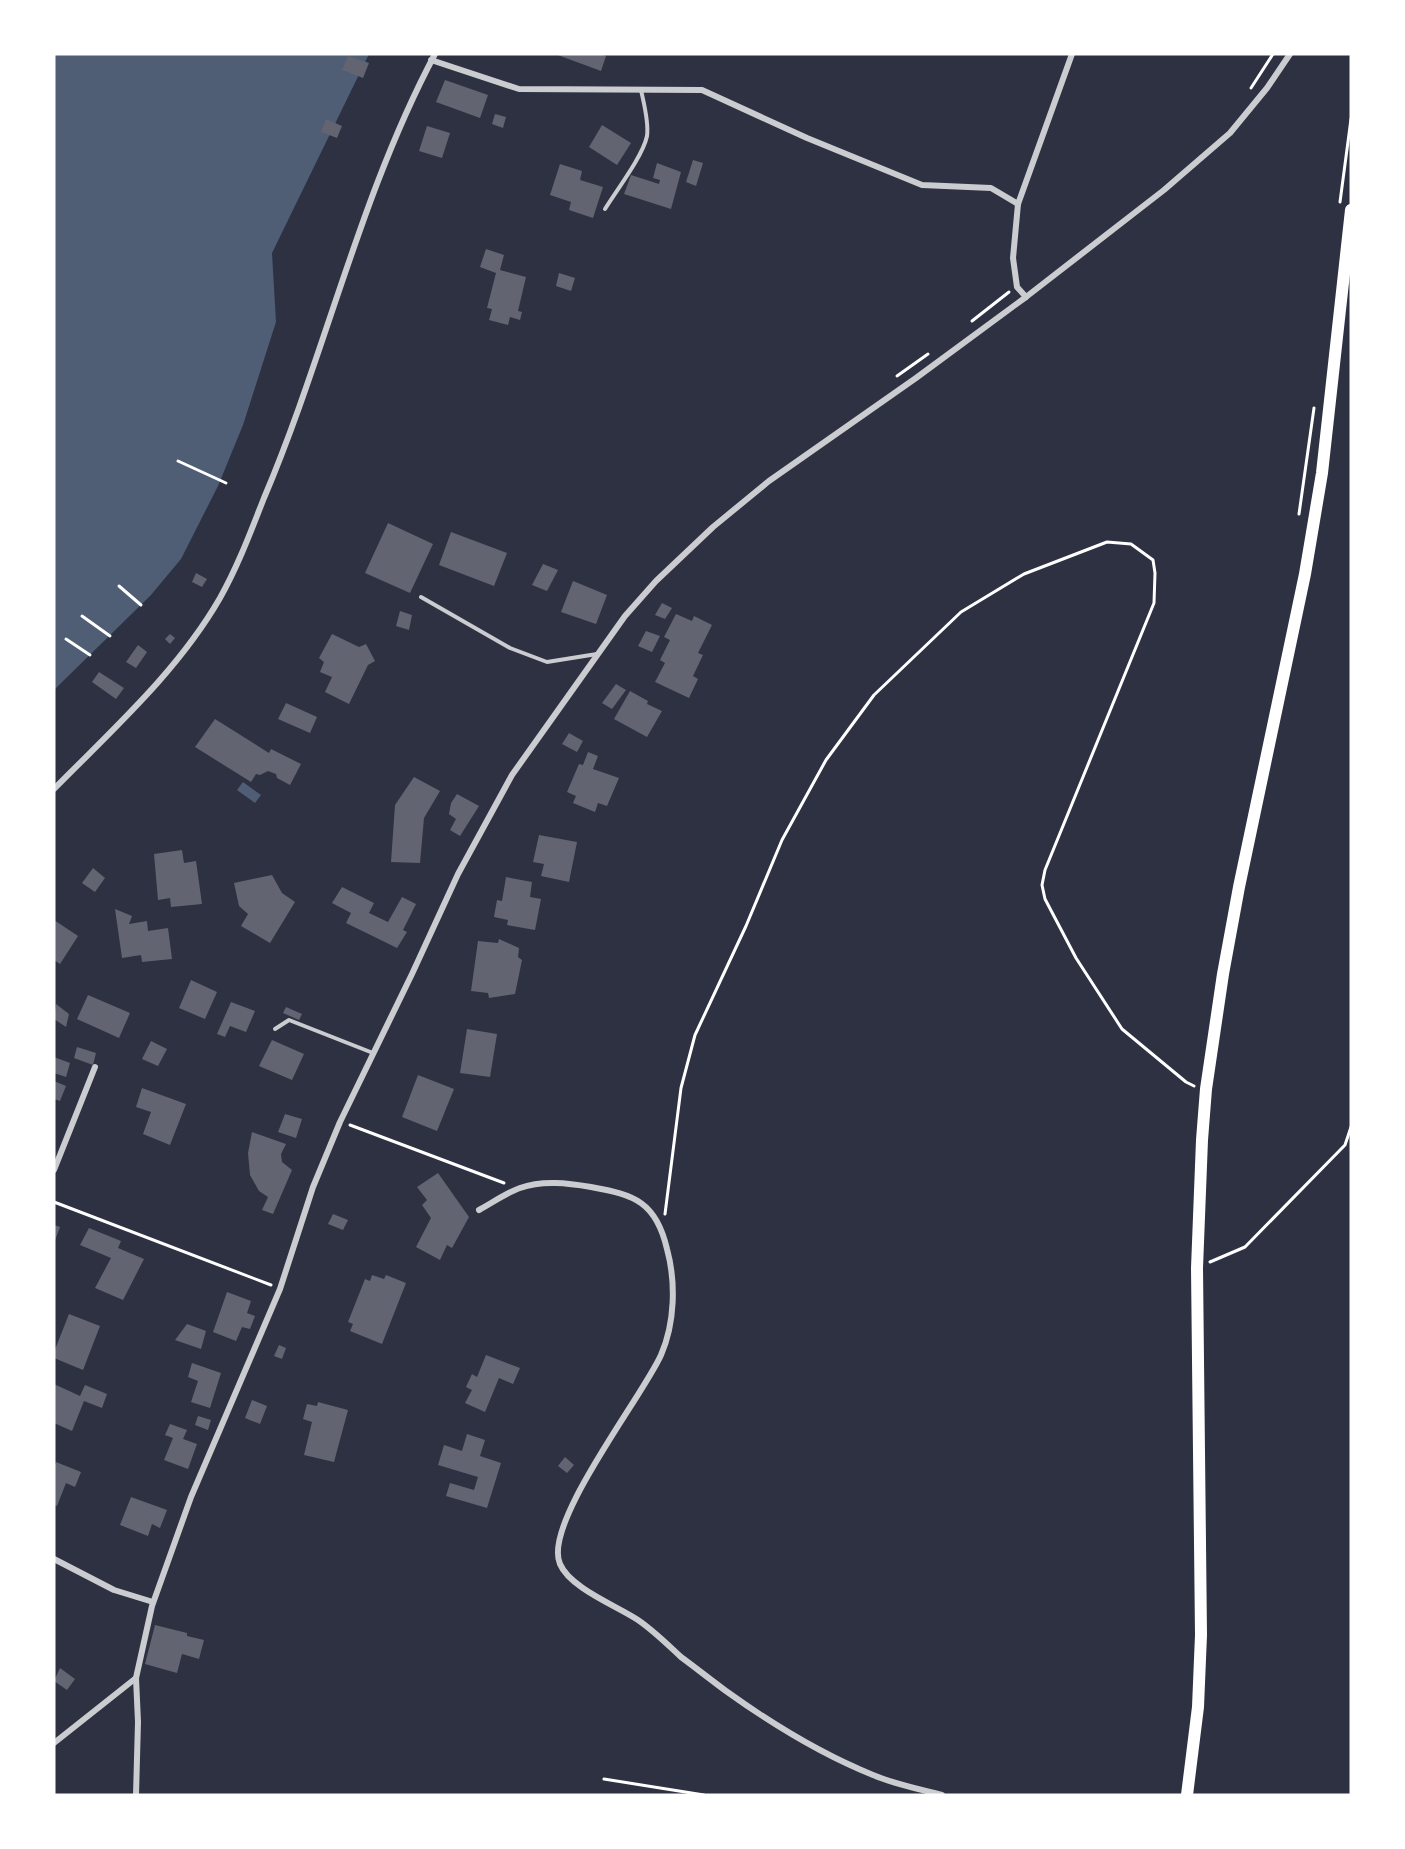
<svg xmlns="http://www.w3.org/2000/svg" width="1405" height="1849" viewBox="0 0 1405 1849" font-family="'Open Sans',sans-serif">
	<rect width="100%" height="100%" fill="#2d3142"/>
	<!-- water -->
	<g fill="#4f5d75">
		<polygon points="54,54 369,54 272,253 276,322 243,425 218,486 181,559 151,595 54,690"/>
		<polygon points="243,782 261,795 255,803 237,790"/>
	</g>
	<!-- building -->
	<g fill="#626471">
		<polygon points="555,54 601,54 606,56 601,71"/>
		<polygon points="348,56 369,63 363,78 342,70"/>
		<polygon points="445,80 488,95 480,118 436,102"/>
		<polygon points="495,114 506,117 503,128 492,124"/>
		<polygon points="326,119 342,126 337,138 321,132"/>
		<polygon points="602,125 631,143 617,165 589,147"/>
		<polygon points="427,126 450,133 442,158 419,151"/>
		<polygon points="693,160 703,163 696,186 686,182"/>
		<polygon points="657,163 681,172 671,209 624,194 631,175 659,184 660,180 653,178"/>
		<polygon points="560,164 582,171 580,180 603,187 593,218 569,210 571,202 550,195"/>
		<polygon points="486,249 504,255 500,270 526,277 518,311 522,312 520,320 510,317 508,325 489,320 492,309 487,308 496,273 480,267"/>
		<polygon points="559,273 575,278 571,291 556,286"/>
		<polygon points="388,523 433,544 410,593 365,573"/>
		<polygon points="451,532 507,553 494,586 439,565"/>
		<polygon points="543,564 558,570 547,591 532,585"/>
		<polygon points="196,573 207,579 202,587 192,582"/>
		<polygon points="573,581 607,595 596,624 561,612"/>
		<polygon points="662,603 672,608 665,619 655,615"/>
		<polygon points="400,611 412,615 409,630 396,626"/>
		<polygon points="676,614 692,621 694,616 712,625 698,653 703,655 693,676 698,679 689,698 655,682 665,663 660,660 670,640 664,637"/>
		<polygon points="646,631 660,636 652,652 638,646"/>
		<polygon points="170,634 175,638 170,644 165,639"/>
		<polygon points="332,634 359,647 366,644 375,661 368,665 349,704 325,692 332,677 320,672 324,662 319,658"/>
		<polygon points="138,645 147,652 136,668 126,662"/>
		<polygon points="99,672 124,688 116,699 92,682"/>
		<polygon points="616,684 626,690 612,709 602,703"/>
		<polygon points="630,691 648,701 647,704 662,711 647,737 614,719"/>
		<polygon points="286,703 317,717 310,733 278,719"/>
		<polygon points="215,719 269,753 271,749 301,764 290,785 277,778 276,774 268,771 260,775 256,774 251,782 195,747"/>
		<polygon points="569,733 583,741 577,752 562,744"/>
		<polygon points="588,752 598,756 593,769 619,778 607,806 598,803 595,812 573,803 576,796 567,792 579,764 583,765"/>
		<polygon points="414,777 440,791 424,818 420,863 391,862 395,805"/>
		<polygon points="457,794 479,806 460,836 450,830 456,819 449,814 451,803"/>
		<polygon points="539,835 577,842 569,882 541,876 544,864 533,862"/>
		<polygon points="182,850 184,863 196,861 202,904 171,907 170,898 158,900 154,854"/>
		<polygon points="93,868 105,878 95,892 82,883"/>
		<polygon points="272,875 282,893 295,902 270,943 241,926 248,914 239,906 234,883"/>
		<polygon points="506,877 532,882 530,897 541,899 535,930 507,925 508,920 494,917 497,900 502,901"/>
		<polygon points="342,887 374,903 369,913 388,922 402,897 416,904 403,930 407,932 397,948 346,923 351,913 332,903"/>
		<polygon points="115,909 132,916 129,924 147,921 148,931 168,928 172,959 142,962 141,955 122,958"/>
		<polygon points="54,920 78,936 60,964 54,960"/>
		<polygon points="499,939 519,948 518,957 522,960 515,994 489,998 488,993 471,991 478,941 498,943"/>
		<polygon points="191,980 217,992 205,1019 179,1008"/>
		<polygon points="88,995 130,1013 119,1038 77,1019"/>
		<polygon points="231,1002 255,1011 246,1032 230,1026 225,1037 217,1034"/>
		<polygon points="56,1004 69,1014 66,1027 54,1019"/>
		<polygon points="286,1007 302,1014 299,1020 283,1013"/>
		<polygon points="467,1029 497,1034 490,1077 460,1073"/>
		<polygon points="272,1040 304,1054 292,1080 259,1066"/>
		<polygon points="151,1041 167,1049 158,1066 142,1059"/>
		<polygon points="77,1047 96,1053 93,1065 74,1058"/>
		<polygon points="54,1057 70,1063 66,1077 54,1073"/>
		<polygon points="418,1075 454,1089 437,1131 402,1117"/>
		<polygon points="54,1081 66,1086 60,1101 54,1099"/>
		<polygon points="142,1088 186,1104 170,1145 143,1134 151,1112 136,1107"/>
		<polygon points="285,1114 302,1119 296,1138 278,1132"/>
		<polygon points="252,1132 286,1144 281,1154 282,1162 292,1170 273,1214 262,1210 268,1197 259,1191 250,1175 248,1153"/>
		<polygon points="438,1173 469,1217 452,1248 447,1245 440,1260 416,1247 431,1218 422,1205 427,1200 417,1187"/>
		<polygon points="333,1214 348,1220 343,1230 328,1224"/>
		<polygon points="54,1225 60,1227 54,1243"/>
		<polygon points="89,1228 121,1241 118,1248 144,1259 123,1300 95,1288 111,1258 80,1245"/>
		<polygon points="372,1275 384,1279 386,1275 406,1283 382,1344 350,1331 353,1324 348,1322 365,1279 370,1281"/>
		<polygon points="227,1292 251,1301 247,1313 255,1316 250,1329 242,1327 236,1341 213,1332"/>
		<polygon points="69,1314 100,1326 83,1370 54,1358 54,1352"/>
		<polygon points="187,1324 206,1331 201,1349 175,1340"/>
		<polygon points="279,1345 286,1348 282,1359 274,1356"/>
		<polygon points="486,1355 520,1368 513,1384 499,1378 485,1412 465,1403 472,1390 466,1387 472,1374 477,1377"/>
		<polygon points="192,1363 221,1373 210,1408 191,1402 198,1381 188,1377"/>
		<polygon points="54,1384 80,1396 85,1385 107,1394 102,1408 84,1401 72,1431 54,1423"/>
		<polygon points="252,1400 267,1406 260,1424 245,1418"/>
		<polygon points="318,1402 348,1410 334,1462 304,1455 312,1422 303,1419 307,1404 317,1406"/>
		<polygon points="198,1416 211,1420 208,1430 195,1425"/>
		<polygon points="170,1424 187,1430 183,1439 197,1444 188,1469 164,1460 173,1438 165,1435"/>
		<polygon points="467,1434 485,1440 480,1456 501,1463 487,1508 446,1496 450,1483 474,1490 478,1477 438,1465 444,1445 462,1451"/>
		<polygon points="565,1457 574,1465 567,1473 558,1466"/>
		<polygon points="56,1462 81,1472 75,1487 66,1483 57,1506 54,1505 54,1467"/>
		<polygon points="131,1497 167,1510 160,1528 152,1524 148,1536 120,1525"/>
		<polygon points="155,1625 187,1633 187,1636 204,1640 199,1659 182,1654 177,1673 145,1664"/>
		<polygon points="60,1668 75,1679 67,1690 54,1681"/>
	</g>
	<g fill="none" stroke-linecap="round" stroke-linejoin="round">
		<!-- path -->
		<g stroke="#fff" stroke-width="3">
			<polyline points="1251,88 1273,54"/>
			<polyline points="1340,202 1351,119"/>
			<polyline points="972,321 1009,292"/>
			<polyline points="897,376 928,354"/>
			<polyline points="178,461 226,483"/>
			<polyline points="1299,514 1314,408"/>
			<polyline points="119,586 141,605"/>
			<polyline points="82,616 110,636"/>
			<polyline points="66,639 90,655"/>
			<polyline points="350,1125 504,1183"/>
			<polyline points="54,1202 271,1285"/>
			<polyline points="665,1214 681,1088 695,1035 746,926 782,840 826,760 874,695 961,612 1024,574 1107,542 1131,544 1153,560 1155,573 1154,603 1045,870 1042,885 1045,899 1076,958 1122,1029 1186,1082 1194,1086"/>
			<polyline points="1210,1262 1245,1247 1345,1145 1351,1127"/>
			<polyline points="604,1779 704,1795"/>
		</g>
		<!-- service -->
		<g stroke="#caccd0" stroke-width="4">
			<path d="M605,209C616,191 643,156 647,136C649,122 644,104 641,90"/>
			<polyline points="421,597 510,648 547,662 597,654"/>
			<polyline points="275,1029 289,1020 373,1053"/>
		</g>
		<!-- minor -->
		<g stroke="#caccd0" stroke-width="6">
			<polyline points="431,60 519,89 702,90 807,138 922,185 991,188 1018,204"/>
			<polyline points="1026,297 1017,287 1013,258 1018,204 1072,54"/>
			<path d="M54,789C113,729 178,671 220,598C238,566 251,531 264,498C326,352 360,195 435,54"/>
			<polyline points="54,1170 95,1067"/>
			<path d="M479,1210C492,1203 506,1193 520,1188C542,1180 568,1183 591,1187C635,1195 656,1202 667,1249C676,1282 675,1323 661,1355C643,1396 542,1524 560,1564C570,1588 617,1606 638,1620C654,1631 667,1644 681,1657C696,1668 711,1680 726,1691C772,1724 821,1754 873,1775C894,1784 919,1789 942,1795"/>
			<polyline points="54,1559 114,1590 153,1602"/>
			<polyline points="54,1743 136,1678"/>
			<polyline points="136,1795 138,1722 136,1678 152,1606 191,1497 280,1289 313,1187 340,1122 412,974 458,874 512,775 625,616 656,581 713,527 769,481 916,378 1026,297 1164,190 1230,133 1267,88 1290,54"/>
		</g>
		<!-- secondary -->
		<polyline stroke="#fff" stroke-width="12" points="1187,1795 1198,1707 1201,1635 1197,1268 1202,1140 1206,1089 1223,974 1239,887 1305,574 1322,473 1351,210"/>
	</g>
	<!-- border -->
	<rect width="1405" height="1849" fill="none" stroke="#ffffff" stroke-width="111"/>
</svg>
